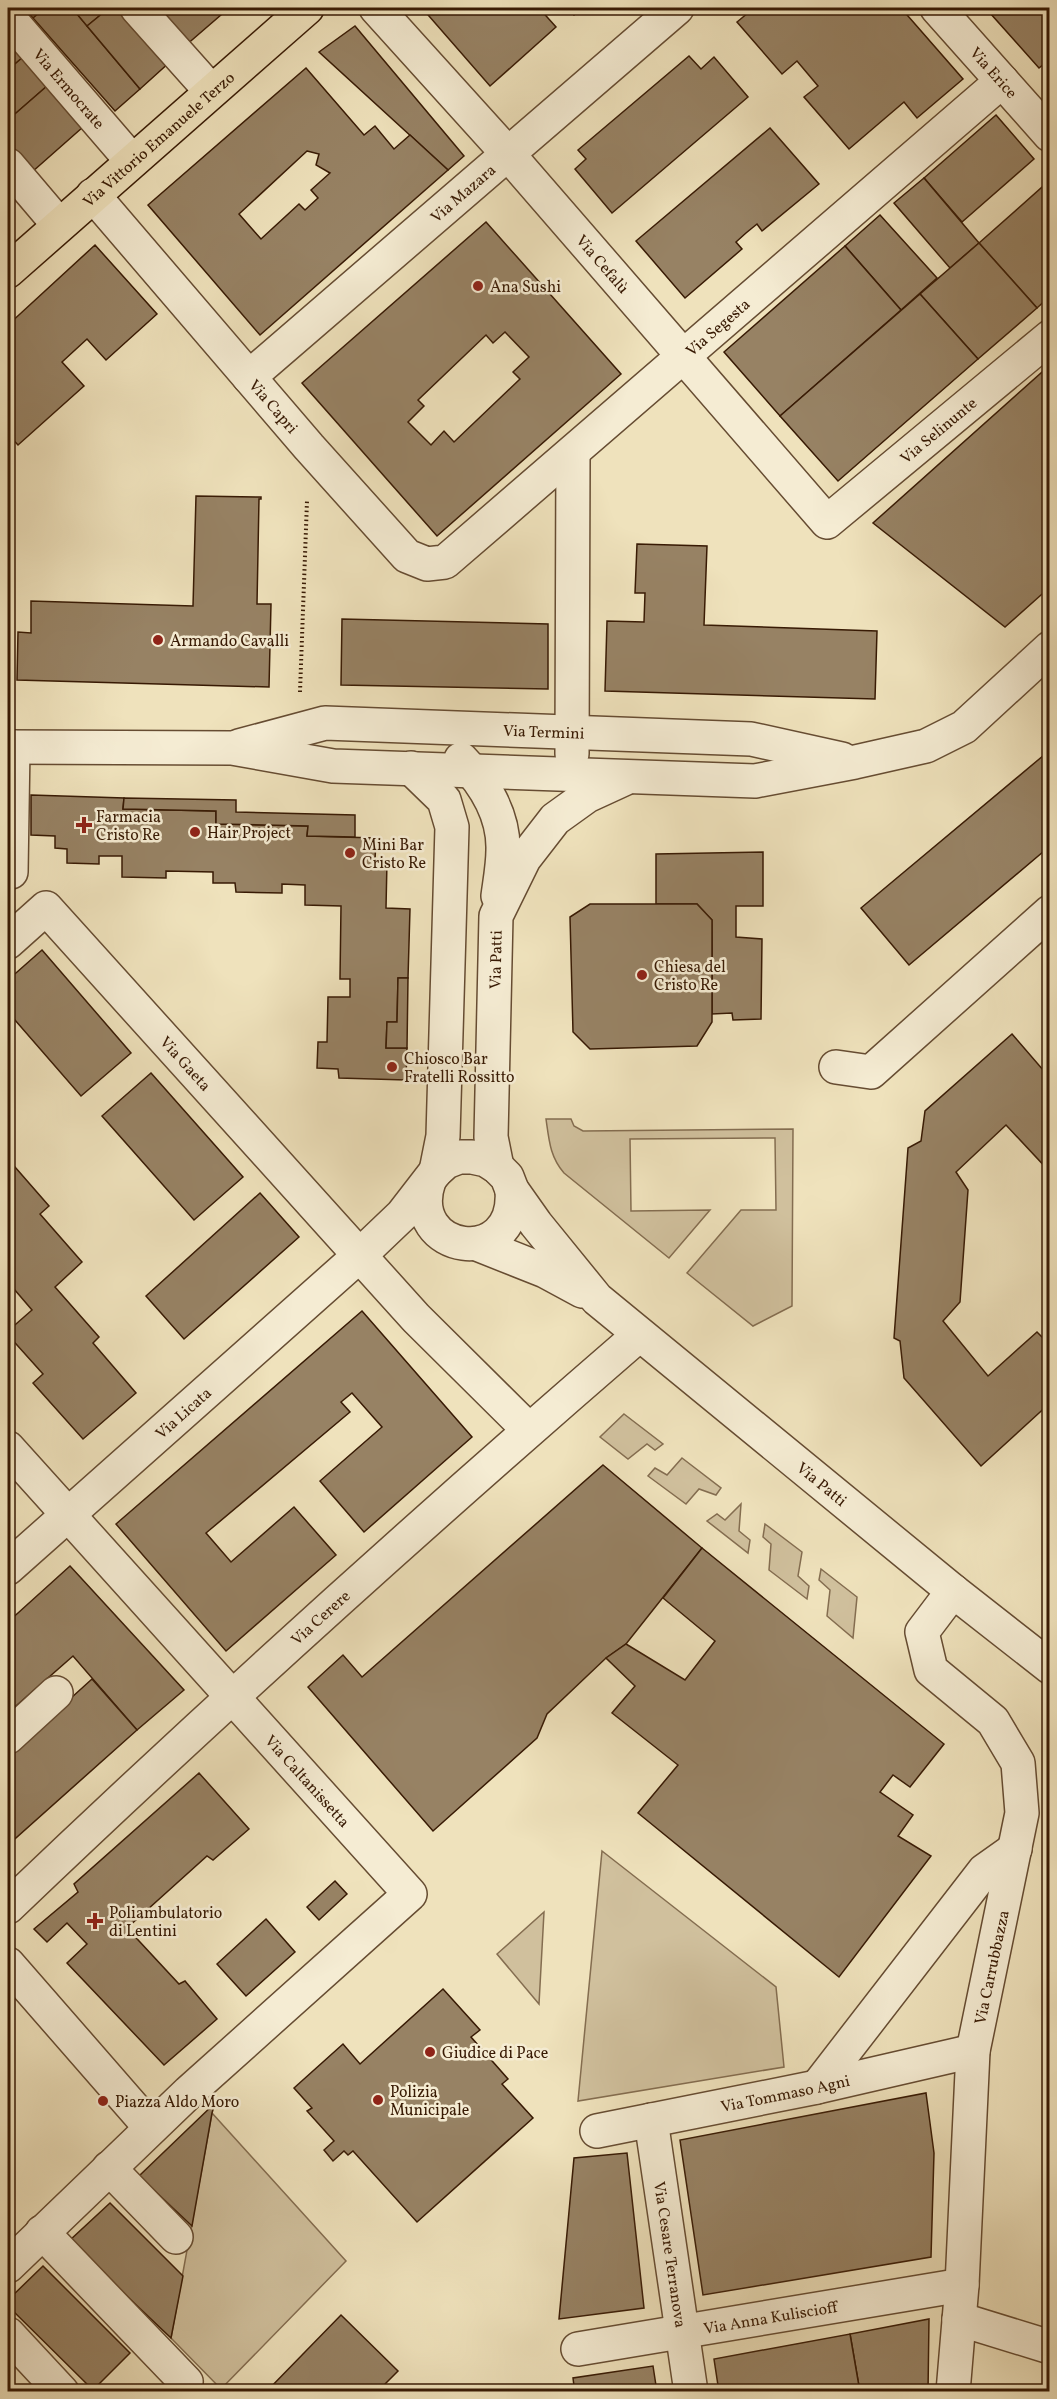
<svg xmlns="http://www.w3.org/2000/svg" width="1057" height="2399" viewBox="0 0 1057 2399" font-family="Vollkorn,serif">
	<rect width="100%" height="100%" fill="#efe2bc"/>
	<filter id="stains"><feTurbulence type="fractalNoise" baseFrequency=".00333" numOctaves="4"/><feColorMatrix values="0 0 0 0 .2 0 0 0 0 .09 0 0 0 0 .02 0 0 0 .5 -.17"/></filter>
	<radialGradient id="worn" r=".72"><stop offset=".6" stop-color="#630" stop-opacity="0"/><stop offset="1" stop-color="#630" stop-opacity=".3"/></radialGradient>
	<!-- green -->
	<g fill="#d0c09d" stroke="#846d50" stroke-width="1.5">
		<path d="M546,1119H571L574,1126L583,1131L793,1129L792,1306L753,1326L687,1273L741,1210H776L775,1138L630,1139L631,1211L710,1210L669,1258L564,1173C550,1157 549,1140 546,1119Z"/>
		<polygon points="624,1414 663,1444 655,1450 647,1444 628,1459 600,1437"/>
		<polygon points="682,1458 721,1488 716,1495 699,1489 686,1504 648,1476 655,1468 667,1475"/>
		<polygon points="741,1504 739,1531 750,1540 748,1553 707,1521 717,1514 725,1520"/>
		<polygon points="765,1524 802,1552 798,1576 809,1586 807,1599 769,1570 771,1544 763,1537"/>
		<polygon points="821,1569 857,1597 853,1638 827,1616 830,1590 819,1580"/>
		<polygon points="602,1851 776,1987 784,2067 578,2101"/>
		<polygon points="544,1912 539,2004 497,1954"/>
		<polygon points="212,2113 346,2261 221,2389 171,2338"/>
	</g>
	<!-- building -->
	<g fill="#978264" stroke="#381a04" stroke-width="1.5" fill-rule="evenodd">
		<polygon points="24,8 45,8 33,18"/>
		<polygon points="45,8 72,8 140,89 115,111 33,18"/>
		<polygon points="72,8 109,8 87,26"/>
		<polygon points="109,8 124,8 171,61 140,89 87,26"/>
		<polygon points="151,8 229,8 185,46"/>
		<polygon points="422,8 539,8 556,27 490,86"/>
		<polygon points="567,8 582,8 574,15"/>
		<polygon points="754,8 901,8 963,79 917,118 904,102 849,149 804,97 818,86 797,61 782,74 737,22"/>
		<polygon points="996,8 1050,8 1050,59 1039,68 990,13"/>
		<polygon points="355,26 464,156 448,170 319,52"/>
		<polygon points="8,40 23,57 8,70"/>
		<polygon points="689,56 701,69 714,57 748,97 612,213 575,169 586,159 578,150"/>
		<polygon points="23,57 47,86 8,120 8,70"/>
		<path d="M306,68L364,135L375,126L394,149L410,135L448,170L260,335L148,205ZM307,151L319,154L316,165L330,173L311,190L318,198L305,210L299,204L261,239L239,214Z"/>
		<polygon points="47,86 83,127 32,172 8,145 8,120"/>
		<polygon points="996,115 1034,159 962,222 924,178"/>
		<polygon points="770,128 819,184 762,231 757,224 746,233 736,242 742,249 685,298 636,241"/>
		<polygon points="924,178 979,243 950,268 894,203"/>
		<polygon points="1050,180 1050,296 1037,308 979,243"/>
		<polygon points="880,215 937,278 901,310 845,246"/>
		<path d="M486,222L621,374L437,536L302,383ZM505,332L529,357L513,372L520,379L454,442L444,431L431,445L408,422L424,406L418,400L486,335L493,343Z"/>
		<polygon points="979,243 1037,308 978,359 920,294"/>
		<polygon points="95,245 157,314 106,360 87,339 62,362 84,386 18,445 8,434 8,325"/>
		<polygon points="845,246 901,310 780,416 724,352"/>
		<polygon points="920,294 978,359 838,481 780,416"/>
		<polygon points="1050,365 1050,587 1005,627 873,523"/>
		<polygon points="196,496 261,497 261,499 259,499 257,604 271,604 269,687 17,680 18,632 31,633 31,601 193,606"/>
		<polygon points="637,544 707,546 704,625 877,631 875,699 605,691 607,621 644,622 645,593 635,593"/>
		<polygon points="342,619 548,624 548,689 341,685"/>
		<polygon points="1050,750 1050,846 909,965 861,908"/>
		<polygon points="31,795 124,798 123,809 216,811 216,824 308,826 307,836 376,838 375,861 387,861 386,908 410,909 408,978 398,978 397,1022 387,1022 386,1048 407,1048 406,1080 339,1078 338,1069 317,1068 318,1042 327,1042 328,997 350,997 350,979 340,979 341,906 305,905 305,885 282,884 282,893 236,892 235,883 213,883 213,872 166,871 166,878 122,877 122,856 99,856 99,864 67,863 67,849 55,848 55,836 31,835"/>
		<polygon points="124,798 236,800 236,812 355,815 355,837 307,836 308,826 216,824 216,811 123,809"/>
		<polygon points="763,852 763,906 736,906 736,937 762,939 761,1019 733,1020 732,1013 712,1014 712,920 697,904 656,904 656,854"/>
		<polygon points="590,904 697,904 712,920 712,1022 697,1046 590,1049 573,1032 570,917"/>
		<polygon points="42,950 131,1053 81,1096 8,1012 8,980"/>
		<polygon points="398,978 408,978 407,1048 386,1048 387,1022 397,1022"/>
		<polygon points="1012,1034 1050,1078 1050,1172 1006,1125 956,1172 968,1190 960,1302 943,1321 988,1376 1037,1332 1050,1345 1050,1403 981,1466 904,1378 900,1341 894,1338 908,1148 921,1141 925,1111"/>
		<polygon points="151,1073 243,1177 194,1220 102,1116"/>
		<polygon points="8,1159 49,1206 40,1214 82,1262 55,1287 99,1337 93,1343 136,1393 83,1439 33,1383 43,1374 8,1335 8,1331 32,1310 8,1282"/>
		<polygon points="260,1193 299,1237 184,1339 146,1296"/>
		<polygon points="362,1311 472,1437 364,1532 320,1481 382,1427 352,1393 341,1402 350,1412 206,1533 231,1562 294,1507 336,1555 226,1651 116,1524"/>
		<polygon points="603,1465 702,1548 626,1644 606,1658 547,1714 537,1738 433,1831 308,1687 343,1655 362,1677"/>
		<polygon points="702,1548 944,1744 910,1787 893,1775 880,1792 913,1815 898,1836 931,1856 839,1977 638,1813 678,1765 612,1713 635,1686 606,1658 626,1644 685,1680 715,1641 663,1598"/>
		<polygon points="70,1566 184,1690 137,1730 73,1656 8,1713 8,1622"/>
		<polygon points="92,1679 137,1730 8,1845 8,1755"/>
		<polygon points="199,1773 249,1829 213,1860 207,1856 127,1928 179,1984 185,1981 217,2019 164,2065 67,1963 87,1944 67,1923 47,1942 34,1929 78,1892 74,1884"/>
		<polygon points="335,1881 347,1894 319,1920 307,1907"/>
		<polygon points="266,1919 295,1952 246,1996 217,1964"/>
		<polygon points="443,1989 480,2030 471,2037 508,2079 502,2084 533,2118 417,2222 353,2151 348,2155 344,2151 333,2161 324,2150 334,2141 307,2111 312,2108 294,2088 343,2044 360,2064"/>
		<polygon points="926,2093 934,2153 931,2257 703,2295 680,2140"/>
		<polygon points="215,2103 212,2113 192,2226 139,2176"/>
		<polygon points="627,2153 644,2308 559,2319 574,2158"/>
		<polygon points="110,2203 183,2276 171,2338 69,2241"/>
		<polygon points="1050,2223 1050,2257 1044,2256"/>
		<polygon points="43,2266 130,2353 93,2390 8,2306 8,2300"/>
		<polygon points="341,2315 398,2371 377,2392 266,2392"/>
		<polygon points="929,2319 928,2392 860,2392 850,2334"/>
		<polygon points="850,2334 860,2392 719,2392 714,2359"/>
		<polygon points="653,2366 657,2392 551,2392 551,2386 574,2386 573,2378"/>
	</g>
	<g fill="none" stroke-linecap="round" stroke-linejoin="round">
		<defs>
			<g id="minor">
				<polyline points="137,8 211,91"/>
				<path id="s1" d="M376,8L508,154L827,522L1050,337"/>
				<path id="s2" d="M937,8L1050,135"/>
				<path id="s3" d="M8,17L132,161"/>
				<polyline points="8,165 59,225"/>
				<path id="s4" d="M93,195L309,447L407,556L427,564L445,562L1002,81"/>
				<path id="s5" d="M249,377L677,8"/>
				<path id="s6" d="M239,746L325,723L751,739L842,759"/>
				<polyline points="8,747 232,748 333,766 755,781 855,762 926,746 964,727 1050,648"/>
				<polyline points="572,754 573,453"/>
				<path d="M461,759C484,783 504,815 503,850C503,865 500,881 498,896"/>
				<polyline points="411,768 444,800 452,827 443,1136 436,1171"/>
				<polyline points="11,872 13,747"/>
				<path id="s7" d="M8,942L46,908L416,1318L529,1430"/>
				<polyline points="836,1067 871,1072 1050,912"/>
				<path id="s8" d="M497,1167L491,1137L496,916L524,859L555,819L587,796L624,779"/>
				<path d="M429,1181C404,1254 518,1271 512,1190"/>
				<polyline points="477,1244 545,1271 582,1291"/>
				<path id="s9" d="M8,1448L410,1894L189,2092L8,2266"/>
				<path id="s10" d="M8,1568L359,1256L402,1215L436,1171L446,1162L459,1157H472L486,1160L497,1167L507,1177L512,1190L536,1224L597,1299L953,1591L1050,1667"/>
				<polyline points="953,1591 922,1632 931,1670 993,1721 1018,1763 1022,1813 973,2051 962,2285 953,2392"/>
				<polyline points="8,1737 56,1693"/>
				<path id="s11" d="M8,1907C213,1711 424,1521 639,1335"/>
				<polyline points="8,1964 151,2128"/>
				<polyline points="817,2087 984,1871 1015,1849"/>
				<path id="s12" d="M651,2120L691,2392"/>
				<path id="s13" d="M597,2131L817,2087L973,2051"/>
				<polyline points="109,2168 176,2237"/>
				<polyline points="42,2232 186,2382 183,2392"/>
				<polyline points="959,2319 1050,2347"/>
				<polyline points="8,2334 62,2392"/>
				<path id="s14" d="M578,2349L962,2285"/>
			</g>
			<g id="major">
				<path id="s15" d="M8,271L307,8"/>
			</g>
		</defs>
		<!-- minor casing -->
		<use href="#minor" stroke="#664c32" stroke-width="36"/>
		<!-- major casing -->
		<use href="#major" stroke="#381a04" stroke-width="36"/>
		<!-- path -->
		<polyline stroke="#381a04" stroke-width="4" stroke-dasharray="1.5 3" stroke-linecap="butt" points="300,692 307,501"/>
		<!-- minor -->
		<use href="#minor" stroke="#f5ecd3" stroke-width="33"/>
		<!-- major -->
		<use href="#major" stroke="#efe2bc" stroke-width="33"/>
	</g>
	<!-- markers -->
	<g fill="#8f2418" stroke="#f5ecd3" stroke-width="2">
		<circle cx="478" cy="286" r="6"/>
		<circle cx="158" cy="640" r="6"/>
		<path d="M81 816h6v6h6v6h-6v6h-6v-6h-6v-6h6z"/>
		<circle cx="195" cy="832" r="6"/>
		<circle cx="350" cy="853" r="6"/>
		<circle cx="642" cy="975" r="6"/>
		<circle cx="392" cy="1067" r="6"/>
		<path d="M92 1912h6v6h6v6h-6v6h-6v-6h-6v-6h6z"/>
		<circle cx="430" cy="2052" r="6"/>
		<circle cx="378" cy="2100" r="6"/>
		<circle cx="103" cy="2101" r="6"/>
	</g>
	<g text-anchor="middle" stroke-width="5" stroke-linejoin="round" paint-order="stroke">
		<!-- street labels -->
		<g font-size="16" fill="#381a04" stroke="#f5ecd3">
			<text dy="6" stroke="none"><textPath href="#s2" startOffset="86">Via Erice</textPath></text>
			<text dy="6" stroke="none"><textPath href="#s3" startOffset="94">Via Ermocrate</textPath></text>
			<text dy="6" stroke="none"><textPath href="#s15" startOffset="200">Via Vittorio Emanuele Terzo</textPath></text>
			<text dy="6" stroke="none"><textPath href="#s5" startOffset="282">Via Mazara</textPath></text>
			<text dy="6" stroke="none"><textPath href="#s1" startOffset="342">Via Cefalù</textPath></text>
			<text dy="6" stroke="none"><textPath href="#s4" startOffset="878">Via Segesta</textPath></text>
			<text dy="6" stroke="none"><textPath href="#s4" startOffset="278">Via Capri</textPath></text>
			<text dy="6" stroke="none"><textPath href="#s1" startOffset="828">Via Selinunte</textPath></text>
			<text dy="6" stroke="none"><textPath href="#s6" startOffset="308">Via Termini</textPath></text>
			<text dy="6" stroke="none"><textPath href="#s8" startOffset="208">Via Patti</textPath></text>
			<text dy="6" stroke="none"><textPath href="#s7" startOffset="260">Via Gaeta</textPath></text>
			<text dy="6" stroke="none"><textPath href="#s10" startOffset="234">Via Licata</textPath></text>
			<text dy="6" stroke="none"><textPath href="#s10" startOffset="1110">Via Patti</textPath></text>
			<text dy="6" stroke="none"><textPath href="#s11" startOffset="426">Via Cerere</textPath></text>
			<text dy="6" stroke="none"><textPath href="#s9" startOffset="448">Via Caltanissetta</textPath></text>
			<text transform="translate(991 1967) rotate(-78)" y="6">Via Carrubbazza</text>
			<text dy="6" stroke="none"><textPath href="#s13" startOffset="192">Via Tommaso Agni</textPath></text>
			<text dy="6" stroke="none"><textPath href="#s12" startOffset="136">Via Cesare Terranova</textPath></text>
			<text dy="6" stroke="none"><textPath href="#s14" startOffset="195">Via Anna Kuliscioff</textPath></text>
		</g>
		<!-- poi labels -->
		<g font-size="16" fill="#381a04" stroke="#f5ecd3" text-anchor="start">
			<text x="490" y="292">Ana Sushi</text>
			<text x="170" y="646">Armando Cavalli</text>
			<text x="96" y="822">Farmacia<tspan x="96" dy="18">Cristo Re</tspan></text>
			<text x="207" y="838">Hair Project</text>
			<text x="362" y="850">Mini Bar<tspan x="362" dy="18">Cristo Re</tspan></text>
			<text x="654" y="972">Chiesa del<tspan x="654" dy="18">Cristo Re</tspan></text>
			<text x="404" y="1064">Chiosco Bar<tspan x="404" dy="18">Fratelli Rossitto</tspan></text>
			<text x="109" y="1918">Poliambulatorio<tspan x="109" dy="18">di Lentini</tspan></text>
			<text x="442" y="2058">Giudice di Pace</text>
			<text x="390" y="2097">Polizia<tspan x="390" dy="18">Municipale</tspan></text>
			<text x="115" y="2107">Piazza Aldo Moro</text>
		</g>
	</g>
	<!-- margin -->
	<rect width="1057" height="2399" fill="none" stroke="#efe2bc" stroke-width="30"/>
	<rect x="9" y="9" width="1039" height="2381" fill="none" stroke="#381a04" stroke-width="3"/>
	<rect x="15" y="15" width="1027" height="2369" fill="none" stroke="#381a04" stroke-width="1.5"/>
	<rect width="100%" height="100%" filter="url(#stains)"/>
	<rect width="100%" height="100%" fill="url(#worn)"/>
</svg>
